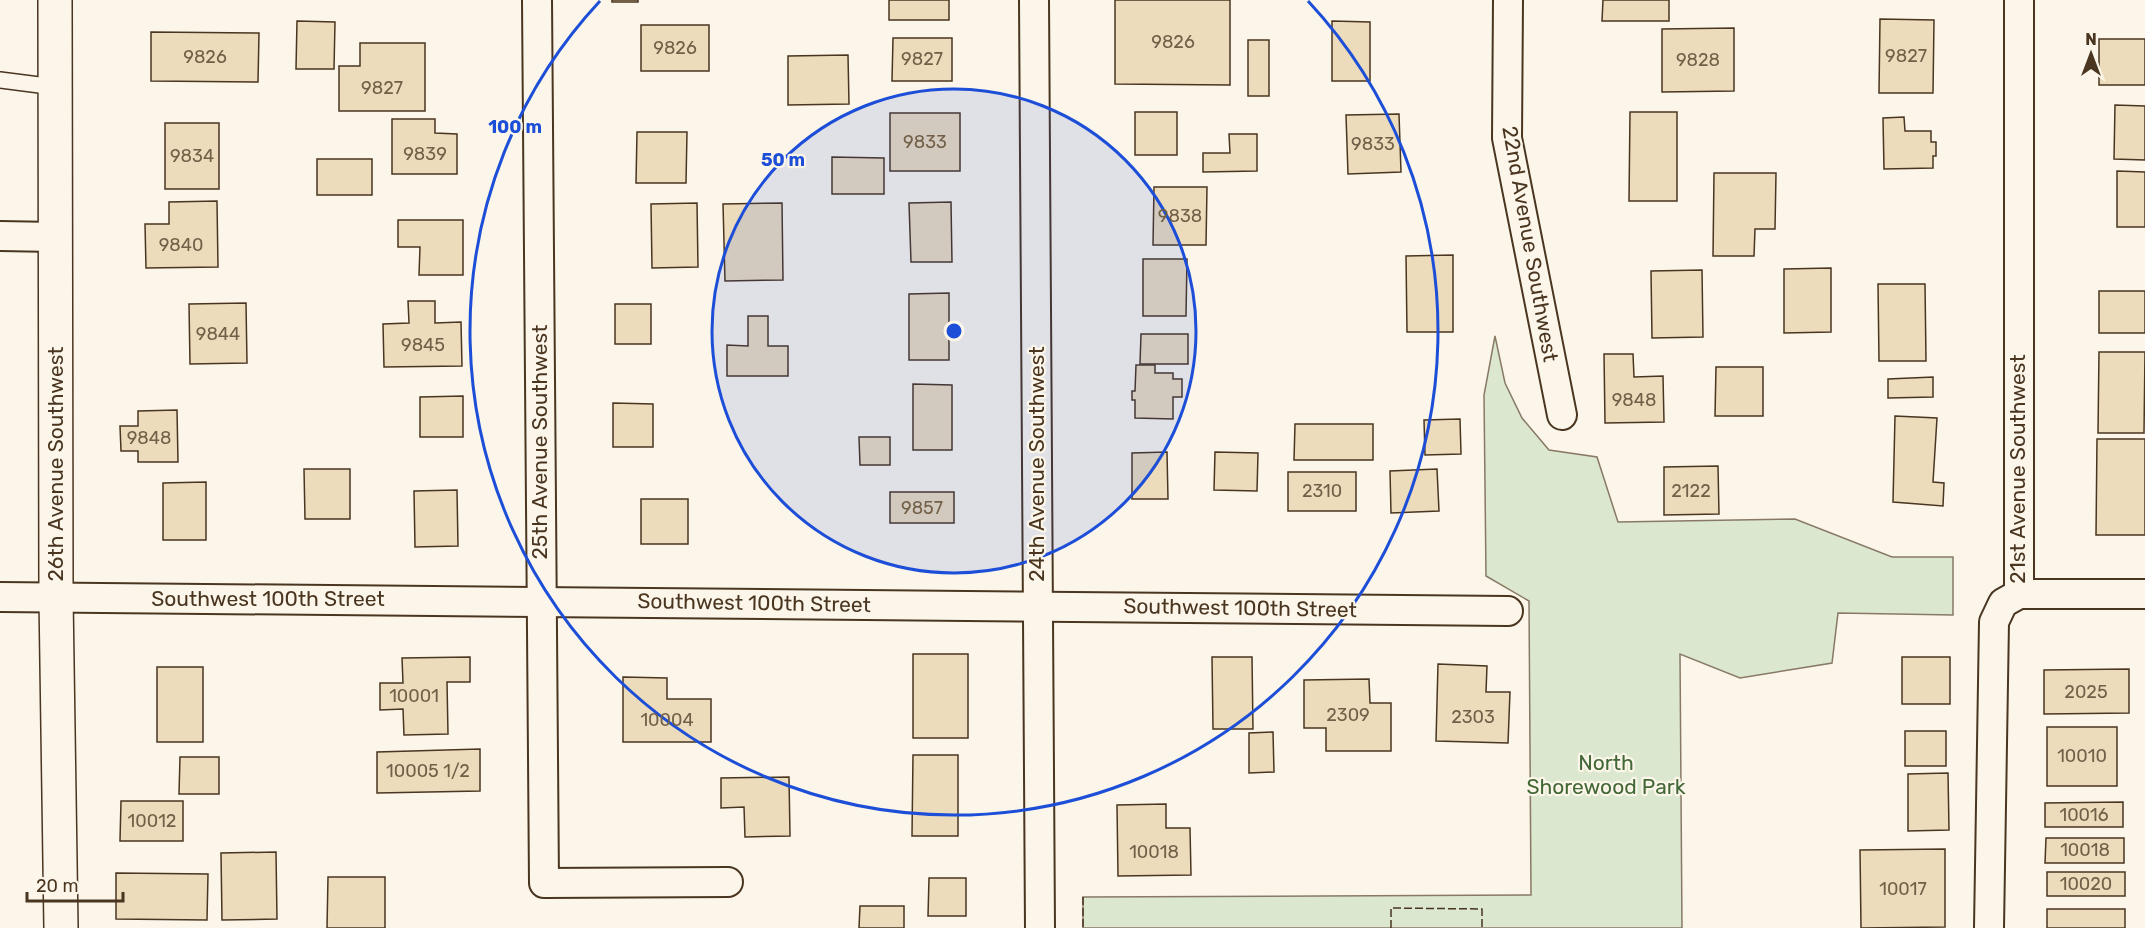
<svg xmlns="http://www.w3.org/2000/svg" width="2145" height="928" viewBox="0 0 2145 928" font-family="Rubik,sans-serif">
	<rect width="100%" height="100%" fill="#fbf6e9"/>
	<!-- green -->
	<polygon fill="#dce7d0" stroke="#887966" stroke-width="1.5" points="1495,336 1505,383 1522,418 1549,450 1597,457 1618,522 1795,519 1892,557 1953,557 1953,615 1838,613 1832,663 1740,678 1680,654 1682,928 1083,928 1083,897 1531,895 1529,601 1486,576 1484,395"/>
	<!-- building -->
	<g fill="#ecdcbc" stroke="#4a3520" stroke-width="1.5">
		<rect x="612" y="0" width="26" height="2"/>
		<rect x="889" y="0" width="60" height="20"/>
		<polygon points="1115,0 1230,0 1230,85 1115,84"/>
		<polygon points="1603,0 1669,0 1669,21 1602,21"/>
		<polygon points="1880,19 1934,20 1933,93 1879,93"/>
		<polygon points="297,21 335,22 334,69 296,69"/>
		<polygon points="1332,21 1370,22 1370,81 1332,81"/>
		<rect x="641" y="25" width="68" height="46"/>
		<polygon points="1734,28 1734,91 1662,92 1662,29"/>
		<polygon points="151,32 259,33 258,82 151,81"/>
		<polygon points="893,38 952,38 952,81 892,81"/>
		<rect x="2099" y="39" width="46" height="46"/>
		<rect x="1248" y="40" width="21" height="56"/>
		<polygon points="360,43 425,43 425,111 339,111 339,66 360,66"/>
		<polygon points="848,55 849,104 788,105 788,56"/>
		<polygon points="2115,105 2145,106 2145,160 2114,159"/>
		<rect x="1135" y="112" width="42" height="43"/>
		<polygon points="1630,112 1677,112 1677,201 1629,201"/>
		<rect x="890" y="113" width="70" height="58"/>
		<polygon points="1399,114 1401,172 1348,174 1346,115"/>
		<polygon points="1904,117 1905,131 1931,131 1931,142 1936,142 1936,156 1933,156 1933,168 1884,169 1883,118"/>
		<polygon points="392,119 435,119 435,133 457,134 457,174 392,174"/>
		<rect x="165" y="123" width="54" height="66"/>
		<polygon points="637,132 687,132 686,183 636,183"/>
		<polygon points="1229,134 1257,134 1257,171 1203,172 1203,153 1230,153"/>
		<polygon points="832,157 884,158 884,194 832,194"/>
		<rect x="317" y="159" width="55" height="36"/>
		<polygon points="2117,171 2145,172 2145,227 2117,227"/>
		<polygon points="1714,173 1776,173 1775,229 1755,229 1754,256 1713,256"/>
		<polygon points="1154,187 1207,187 1206,245 1153,245"/>
		<polygon points="217,201 218,267 146,268 145,224 169,224 169,202"/>
		<polygon points="951,202 952,262 911,262 909,203"/>
		<polygon points="697,203 698,267 652,268 651,204"/>
		<polygon points="782,203 783,280 725,281 723,204"/>
		<polygon points="398,220 463,220 463,275 419,275 420,247 398,247"/>
		<polygon points="1453,255 1453,332 1407,332 1406,256"/>
		<polygon points="1143,259 1187,259 1186,316 1143,316"/>
		<polygon points="1831,268 1831,332 1784,333 1784,269"/>
		<polygon points="1702,270 1703,337 1652,338 1651,271"/>
		<polygon points="1878,284 1925,284 1926,361 1879,361"/>
		<rect x="2099" y="291" width="46" height="42"/>
		<polygon points="949,293 949,360 909,360 909,294"/>
		<polygon points="408,301 435,301 435,323 461,322 462,366 384,367 383,324 409,323"/>
		<polygon points="246,303 247,363 190,364 189,304"/>
		<rect x="615" y="304" width="36" height="40"/>
		<polygon points="748,316 768,316 768,346 788,346 788,376 727,376 727,345 748,346"/>
		<polygon points="1141,334 1188,334 1188,364 1140,364"/>
		<polygon points="2099,352 2145,352 2144,433 2098,433"/>
		<polygon points="1604,354 1633,354 1634,377 1663,376 1664,422 1605,423"/>
		<polygon points="1136,365 1155,365 1155,373 1173,373 1173,379 1182,379 1182,397 1173,397 1173,419 1135,418 1135,400 1132,400 1132,391 1135,391"/>
		<polygon points="1716,367 1763,367 1763,416 1715,416"/>
		<polygon points="1933,377 1933,397 1888,398 1888,379"/>
		<polygon points="913,384 952,385 952,450 913,450"/>
		<polygon points="463,396 463,437 420,437 420,397"/>
		<polygon points="613,403 653,404 653,447 613,447"/>
		<polygon points="177,410 178,462 138,462 138,451 121,451 120,426 138,426 138,411"/>
		<polygon points="1895,416 1937,418 1933,482 1944,483 1943,506 1893,502"/>
		<polygon points="1460,419 1461,454 1425,455 1424,420"/>
		<polygon points="1295,424 1373,424 1373,460 1294,460"/>
		<polygon points="859,437 890,437 890,465 860,465"/>
		<polygon points="2097,439 2145,439 2145,535 2096,535"/>
		<polygon points="1167,452 1168,499 1132,499 1132,453"/>
		<polygon points="1215,452 1258,453 1257,491 1214,490"/>
		<polygon points="1718,466 1719,514 1664,515 1664,467"/>
		<polygon points="304,469 350,469 350,519 305,519"/>
		<polygon points="1437,469 1439,511 1391,513 1390,471"/>
		<rect x="1288" y="472" width="68" height="39"/>
		<polygon points="206,482 206,540 163,540 163,483"/>
		<polygon points="457,490 458,546 415,547 414,491"/>
		<rect x="890" y="492" width="64" height="31"/>
		<rect x="641" y="499" width="47" height="45"/>
		<rect x="913" y="654" width="55" height="84"/>
		<polygon points="470,657 470,682 447,682 448,734 404,735 403,709 380,710 380,683 403,683 402,658"/>
		<polygon points="1212,657 1252,657 1253,729 1213,729"/>
		<rect x="1902" y="657" width="48" height="47"/>
		<polygon points="1438,664 1487,666 1486,692 1510,692 1508,743 1436,741"/>
		<rect x="157" y="667" width="46" height="75"/>
		<polygon points="2129,669 2129,713 2044,714 2044,670"/>
		<polygon points="623,677 667,678 667,699 711,699 711,742 623,742"/>
		<polygon points="1369,679 1370,703 1391,703 1391,751 1326,751 1326,728 1304,728 1304,680"/>
		<rect x="2047" y="727" width="70" height="59"/>
		<rect x="1905" y="731" width="41" height="35"/>
		<polygon points="1273,732 1274,772 1249,773 1249,733"/>
		<polygon points="480,749 480,791 377,793 377,752"/>
		<polygon points="913,755 958,755 958,836 912,836"/>
		<polygon points="180,757 219,757 219,794 179,794"/>
		<polygon points="1948,773 1949,830 1908,831 1908,774"/>
		<polygon points="789,777 790,836 745,837 744,807 721,808 721,778"/>
		<polygon points="121,801 183,801 183,841 120,841"/>
		<polygon points="2123,802 2123,827 2045,827 2045,803"/>
		<polygon points="1166,804 1166,828 1190,828 1191,875 1118,876 1117,805"/>
		<polygon points="2046,838 2124,838 2124,863 2045,863"/>
		<polygon points="1945,849 1945,927 1861,928 1860,850"/>
		<polygon points="276,852 277,919 222,920 221,853"/>
		<rect x="2047" y="872" width="78" height="24"/>
		<polygon points="116,873 208,874 207,920 116,919"/>
		<polygon points="328,877 385,877 385,928 327,928"/>
		<polygon points="929,878 966,878 966,916 928,916"/>
		<polygon points="860,906 904,906 904,928 859,928"/>
		<rect x="2047" y="909" width="78" height="19"/>
	</g>
	<g fill="none" stroke-linecap="round" stroke-linejoin="round">
		<defs>
			<polyline id="service" points="0,80 55,87"/>
			<g id="minor">
				<polyline points="537,0 544,883 728,882"/>
				<polyline points="1034,0 1040,928"/>
				<polyline points="1508,0 1507,138 1562,415"/>
				<polyline points="0,236 55,237"/>
				<polyline points="2019,594 2019,0"/>
				<polyline points="0,597 1508,611"/>
				<polyline points="1989,928 1994,622 2003,603 2019,594 2145,594"/>
			</g>
			<polyline id="tertiary" points="55,0 56,597 61,928"/>
		</defs>
		<!-- service casing -->
		<use href="#service" stroke="#4a3520" stroke-width="18"/>
		<!-- minor casing -->
		<use href="#minor" stroke="#4a3520" stroke-width="32"/>
		<!-- tertiary casing -->
		<use href="#tertiary" stroke="#4a3520" stroke-width="36"/>
		<!-- service -->
		<use href="#service" stroke="#fbf6e9" stroke-width="15"/>
		<!-- minor -->
		<use href="#minor" stroke="#fbf6e9" stroke-width="28"/>
		<!-- tertiary -->
		<use href="#tertiary" stroke="#fbf6e9" stroke-width="33"/>
		<!-- fence -->
		<g stroke="#4a3520" stroke-width="1.5" stroke-dasharray="8 3" stroke-linecap="butt">
			<polyline points="1083,897 1083,928"/>
			<polyline points="1391,928 1391,908 1482,909 1482,928"/>
		</g>
	</g>
	<!-- distance rings -->
	<circle cx="954" cy="331" r="242" fill="#1d4ed8" fill-opacity=".12"/>
	<g fill="none" stroke="#1d4ed8" stroke-width="3">
		<circle cx="954" cy="331" r="242"/>
		<path d="M1308 1A484 484 0 1 1 600 1"/>
	</g>
	<g text-anchor="middle" stroke-width="4.5" stroke-linejoin="round" paint-order="stroke">
		<!-- number labels -->
		<g font-size="18" fill="#725f47">
			<text x="1173" y="48">9826</text>
			<text x="675" y="54">9826</text>
			<text x="1906" y="62">9827</text>
			<text x="205" y="63">9826</text>
			<text x="922" y="65">9827</text>
			<text x="1698" y="66">9828</text>
			<text x="382" y="94">9827</text>
			<text x="925" y="148">9833</text>
			<text x="1373" y="150">9833</text>
			<text x="425" y="160">9839</text>
			<text x="192" y="162">9834</text>
			<text x="1180" y="222">9838</text>
			<text x="181" y="251">9840</text>
			<text x="218" y="340">9844</text>
			<text x="423" y="351">9845</text>
			<text x="1634" y="406">9848</text>
			<text x="149" y="444">9848</text>
			<text x="1322" y="497">2310</text>
			<text x="1691" y="497">2122</text>
			<text x="922" y="514">9857</text>
			<text x="2086" y="698">2025</text>
			<text x="414" y="702">10001</text>
			<text x="1348" y="721">2309</text>
			<text x="1473" y="723">2303</text>
			<text x="667" y="726">10004</text>
			<text x="2082" y="762">10010</text>
			<text x="428" y="777">10005 1/2</text>
			<text x="2084" y="821">10016</text>
			<text x="152" y="827">10012</text>
			<text x="2085" y="856">10018</text>
			<text x="1154" y="858">10018</text>
			<text x="2086" y="890">10020</text>
			<text x="1903" y="895">10017</text>
		</g>
		<!-- street labels -->
		<g font-size="21" fill="#4a3520" stroke="#fbf6e9">
			<text transform="translate(1530 244) rotate(80)" y="7">22nd Avenue Southwest</text>
			<text transform="translate(540 442) rotate(-90)" y="7">25th Avenue Southwest</text>
			<text transform="translate(56 464) rotate(-90)" y="7">26th Avenue Southwest</text>
			<text transform="translate(1037 464) rotate(-90)" y="7">24th Avenue Southwest</text>
			<text transform="translate(2018 469) rotate(-90)" y="7">21st Avenue Southwest</text>
			<text x="268" y="606">Southwest 100th Street</text>
			<text transform="translate(754 603) rotate(1)" y="7">Southwest 100th Street</text>
			<text transform="translate(1240 608) rotate(1)" y="7">Southwest 100th Street</text>
		</g>
		<!-- park labels -->
		<g font-size="21" fill="#436837" stroke="#fbf6e9">
			<text x="1606" y="770">North<tspan x="1606" dy="24">Shorewood Park</tspan></text>
		</g>
	</g>
	<circle cx="954" cy="331" r="9" fill="#1d4ed8" stroke="#fbf6e9" stroke-width="3"/>
	<g font-size="18" text-anchor="middle" font-weight="bold" fill="#1d4ed8" stroke="#fbf6e9" stroke-width="4.5" stroke-linejoin="round" paint-order="stroke">
		<text x="515" y="133">100 m</text>
		<text x="783" y="166">50 m</text>
	</g>
	<!-- north arrow -->
	<g transform="translate(2091 54)" stroke="#fbf6e9" stroke-width="4.5" paint-order="stroke">
	<path d="M0-4.5L10 22L0 15L-10 22Z" fill="#4a3520"/>
	<text y="-9" font-size="16" font-weight="bold" text-anchor="middle" fill="#4a3520">N</text>
	</g>
	<!-- scale -->
	<path d="M27 892v9h96v-9" fill="none" stroke="#4a3520" stroke-width="3"/>
	<text x="36" y="892" font-size="18" fill="#4a3520" stroke="#fbf6e9" stroke-width="4.5" paint-order="stroke">20 m</text>
</svg>
